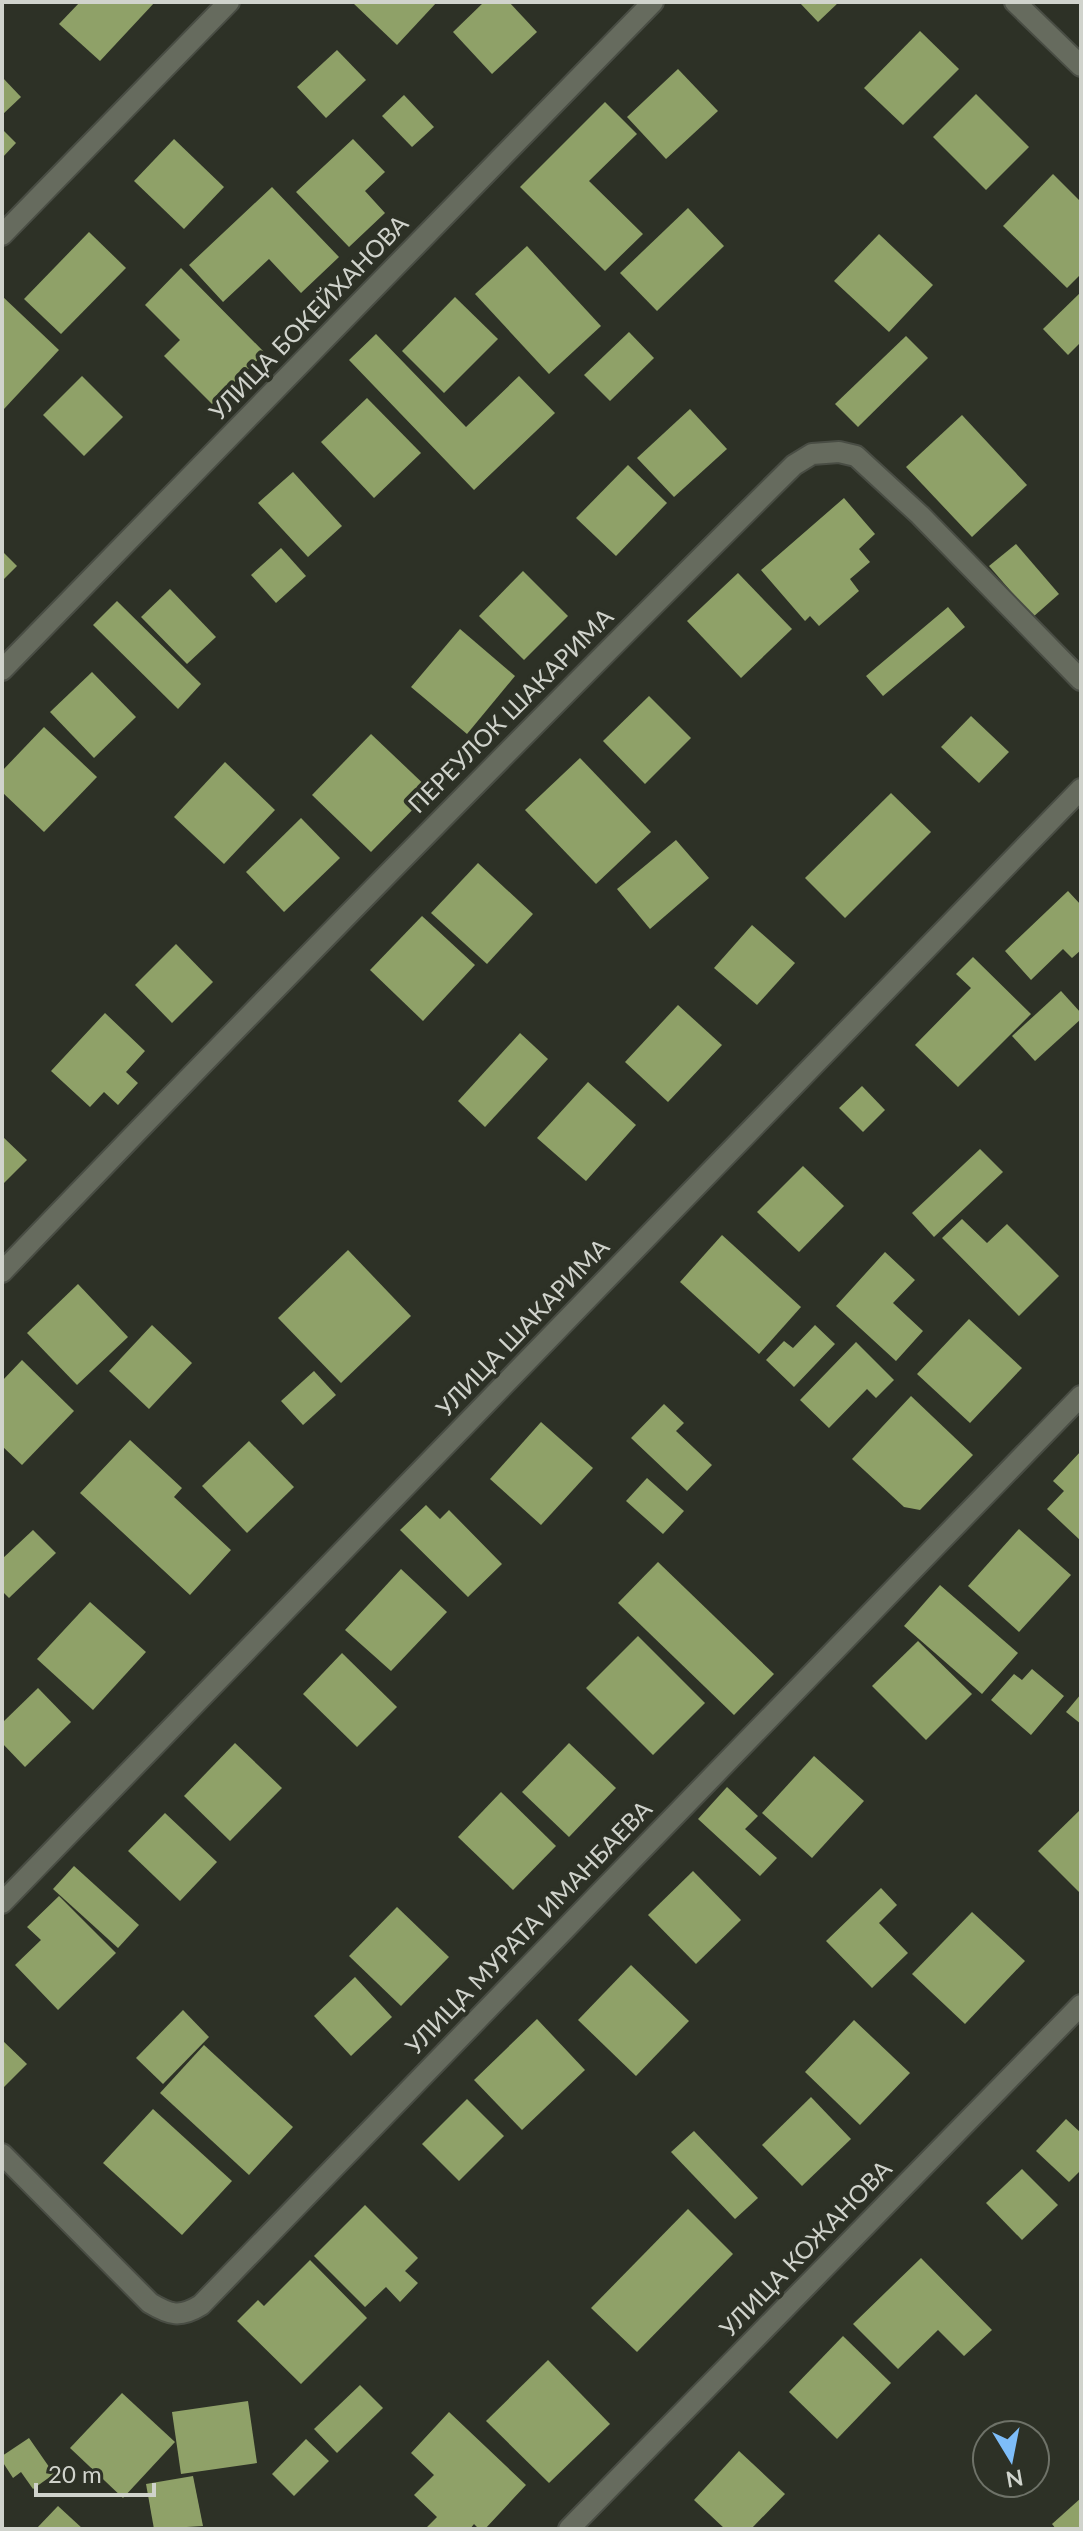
<svg xmlns="http://www.w3.org/2000/svg" width="1083" height="2531" viewBox="0 0 1083 2531" font-family="Lato,sans-serif">
	<rect width="100%" height="100%" fill="#2d3126"/>
	<!-- building -->
	<g fill="#8fa168">
		<polygon points="80,2 155,2 100,61 59,24"/>
		<polygon points="352,2 437,2 397,45"/>
		<polygon points="484,2 509,2 537,32 492,74 453,32"/>
		<polygon points="799,2 839,2 818,22"/>
		<polygon points="920,31 959,69 903,125 864,88"/>
		<polygon points="337,50 366,80 326,118 297,87"/>
		<polygon points="678,69 718,111 666,159 627,117"/>
		<polygon points="2,77 21,97 2,115"/>
		<polygon points="976,94 1029,147 986,190 933,137"/>
		<polygon points="404,95 434,127 412,147 382,116"/>
		<polygon points="605,102 637,134 589,181 643,234 605,271 520,187"/>
		<polygon points="2,129 16,143 2,158"/>
		<polygon points="174,139 224,187 184,229 134,181"/>
		<polygon points="353,139 385,172 365,191 385,213 349,247 296,192"/>
		<polygon points="1053,174 1081,202 1081,274 1067,288 1003,226"/>
		<polygon points="272,187 339,257 301,293 269,259 223,302 189,265"/>
		<polygon points="688,208 724,246 657,311 620,273"/>
		<polygon points="89,232 126,268 61,334 24,299"/>
		<polygon points="879,234 933,285 889,332 834,281"/>
		<polygon points="527,246 601,326 549,374 475,294"/>
		<polygon points="181,268 265,353 212,404 164,356 180,340 145,305"/>
		<polygon points="1081,292 1081,342 1068,355 1043,329"/>
		<polygon points="2,296 59,350 4,409 2,408"/>
		<polygon points="455,297 498,339 444,393 402,351"/>
		<polygon points="629,332 654,358 610,401 584,375"/>
		<polygon points="376,334 466,427 519,376 555,413 474,490 349,360"/>
		<polygon points="906,336 928,358 858,427 835,404"/>
		<polygon points="82,376 123,417 84,456 43,415"/>
		<polygon points="367,398 421,453 374,498 321,442"/>
		<polygon points="690,409 727,449 674,497 637,458"/>
		<polygon points="962,415 1027,485 972,537 906,467"/>
		<polygon points="628,465 667,503 616,556 576,518"/>
		<polygon points="293,472 342,526 308,557 258,503"/>
		<polygon points="844,498 875,534 859,549 870,562 850,579 859,591 819,626 810,616 805,621 761,570"/>
		<polygon points="1016,544 1059,594 1033,617 989,566"/>
		<polygon points="281,548 306,576 276,603 251,575"/>
		<polygon points="2,551 17,566 2,581"/>
		<polygon points="523,571 568,616 524,660 479,616"/>
		<polygon points="738,573 792,629 741,678 687,621"/>
		<polygon points="170,589 216,637 187,664 141,617"/>
		<polygon points="117,601 201,684 178,709 93,625"/>
		<polygon points="948,607 965,627 883,696 866,676"/>
		<polygon points="460,629 515,676 467,734 411,687"/>
		<polygon points="92,672 136,717 94,758 50,712"/>
		<polygon points="649,696 691,738 645,784 603,741"/>
		<polygon points="971,716 1009,752 979,783 941,747"/>
		<polygon points="44,727 97,777 44,832 2,792 2,771"/>
		<polygon points="371,734 431,791 371,852 312,795"/>
		<polygon points="580,758 651,832 596,884 525,810"/>
		<polygon points="225,762 275,810 224,864 174,817"/>
		<polygon points="891,793 931,832 845,918 805,878"/>
		<polygon points="301,818 340,858 284,912 246,872"/>
		<polygon points="676,840 709,878 650,929 617,889"/>
		<polygon points="478,863 533,914 487,964 431,913"/>
		<polygon points="1068,891 1081,905 1081,950 1072,958 1063,949 1031,980 1005,951"/>
		<polygon points="422,916 475,965 423,1021 370,970"/>
		<polygon points="752,925 795,963 757,1005 714,968"/>
		<polygon points="176,944 213,982 172,1023 135,985"/>
		<polygon points="973,957 1031,1014 958,1087 915,1045 971,988 956,974"/>
		<polygon points="1061,991 1081,1013 1081,1019 1035,1061 1012,1036"/>
		<polygon points="678,1005 722,1045 668,1102 625,1062"/>
		<polygon points="105,1013 145,1051 126,1072 138,1083 118,1105 104,1092 90,1107 51,1071"/>
		<polygon points="520,1033 548,1059 485,1127 458,1101"/>
		<polygon points="588,1082 636,1125 586,1181 537,1138"/>
		<polygon points="862,1086 885,1110 863,1132 839,1108"/>
		<polygon points="2,1136 27,1160 2,1185"/>
		<polygon points="980,1149 1003,1172 934,1237 912,1213"/>
		<polygon points="803,1166 844,1206 799,1252 757,1212"/>
		<polygon points="962,1219 987,1243 1007,1224 1059,1276 1019,1316 942,1238"/>
		<polygon points="722,1235 801,1307 759,1354 680,1282"/>
		<polygon points="348,1250 411,1316 341,1383 278,1318"/>
		<polygon points="885,1252 915,1280 893,1303 923,1331 896,1361 836,1306"/>
		<polygon points="78,1284 128,1337 77,1385 27,1333"/>
		<polygon points="969,1319 1022,1368 970,1423 917,1374"/>
		<polygon points="152,1325 192,1363 149,1409 109,1371"/>
		<polygon points="815,1325 835,1344 794,1387 766,1360 784,1341 793,1348"/>
		<polygon points="856,1342 894,1380 876,1398 867,1389 829,1428 800,1400"/>
		<polygon points="22,1360 74,1411 22,1465 2,1446 2,1381"/>
		<polygon points="314,1371 336,1395 303,1425 281,1401"/>
		<polygon points="911,1396 973,1455 920,1510 904,1507 852,1459"/>
		<polygon points="664,1404 684,1423 676,1431 712,1465 687,1491 631,1438"/>
		<polygon points="541,1422 593,1468 541,1525 490,1479"/>
		<polygon points="130,1440 182,1488 174,1497 231,1550 190,1595 80,1493"/>
		<polygon points="249,1441 294,1487 247,1533 202,1486"/>
		<polygon points="1081,1451 1081,1541 1047,1509 1064,1491 1053,1481"/>
		<polygon points="647,1478 684,1511 663,1534 626,1501"/>
		<polygon points="426,1505 440,1519 449,1510 502,1564 468,1597 400,1530"/>
		<polygon points="1019,1529 1071,1575 1019,1632 968,1586"/>
		<polygon points="33,1530 56,1553 9,1598 2,1591 2,1559"/>
		<polygon points="658,1562 774,1674 734,1715 618,1603"/>
		<polygon points="401,1569 447,1612 391,1671 345,1630"/>
		<polygon points="940,1585 1018,1653 982,1694 904,1626"/>
		<polygon points="90,1602 146,1652 93,1710 37,1659"/>
		<polygon points="638,1636 705,1703 653,1755 586,1688"/>
		<polygon points="918,1641 972,1694 926,1740 872,1686"/>
		<polygon points="342,1653 397,1707 357,1747 303,1694"/>
		<polygon points="1032,1669 1064,1696 1031,1735 991,1700 1014,1674 1022,1680"/>
		<polygon points="38,1688 71,1722 25,1767 2,1743 2,1723"/>
		<polygon points="1081,1694 1081,1724 1066,1712"/>
		<polygon points="235,1743 282,1788 230,1841 184,1796"/>
		<polygon points="569,1743 616,1788 569,1837 522,1792"/>
		<polygon points="814,1756 864,1801 812,1858 762,1813"/>
		<polygon points="727,1787 758,1816 745,1829 777,1858 760,1876 698,1819"/>
		<polygon points="501,1792 556,1846 513,1890 458,1837"/>
		<polygon points="1081,1809 1081,1894 1038,1851"/>
		<polygon points="165,1813 217,1862 180,1901 128,1851"/>
		<polygon points="74,1866 139,1925 118,1948 53,1889"/>
		<polygon points="693,1871 741,1920 696,1964 648,1915"/>
		<polygon points="881,1888 897,1905 879,1923 908,1953 872,1988 826,1941"/>
		<polygon points="59,1896 116,1953 58,2010 15,1965 41,1940 27,1927"/>
		<polygon points="397,1907 449,1957 401,2006 349,1956"/>
		<polygon points="972,1912 1025,1961 965,2024 912,1974"/>
		<polygon points="631,1965 689,2021 636,2076 578,2020"/>
		<polygon points="355,1977 392,2017 351,2056 314,2016"/>
		<polygon points="183,2010 209,2037 163,2084 136,2058"/>
		<polygon points="537,2019 585,2070 522,2130 474,2080"/>
		<polygon points="854,2020 910,2073 860,2125 805,2072"/>
		<polygon points="2,2040 27,2064 2,2089"/>
		<polygon points="204,2045 293,2127 249,2175 160,2093"/>
		<polygon points="811,2097 851,2139 802,2186 762,2145"/>
		<polygon points="467,2099 504,2136 459,2181 422,2144"/>
		<polygon points="153,2109 232,2181 182,2235 103,2163"/>
		<polygon points="1066,2119 1081,2133 1081,2170 1069,2182 1036,2151"/>
		<polygon points="694,2131 758,2198 735,2219 671,2152"/>
		<polygon points="1022,2169 1058,2205 1022,2240 986,2203"/>
		<polygon points="365,2205 418,2258 405,2271 418,2283 400,2302 386,2287 365,2307 314,2256"/>
		<polygon points="688,2209 733,2254 637,2352 591,2308"/>
		<polygon points="921,2258 992,2330 964,2356 938,2330 898,2369 853,2324"/>
		<polygon points="310,2260 367,2318 301,2384 237,2321 258,2300 264,2306"/>
		<polygon points="843,2336 891,2383 837,2439 789,2392"/>
		<polygon points="548,2360 610,2424 549,2483 486,2421"/>
		<polygon points="360,2385 383,2408 337,2453 314,2429"/>
		<polygon points="122,2393 175,2442 123,2498 70,2448"/>
		<polygon points="248,2401 257,2463 181,2474 172,2412"/>
		<polygon points="449,2412 526,2485 485,2529 479,2529 474,2524 470,2529 425,2529 437,2517 414,2495 434,2475 411,2453"/>
		<polygon points="29,2438 54,2474 33,2489 21,2472 13,2478 2,2461 2,2456"/>
		<polygon points="306,2439 329,2461 294,2496 272,2474"/>
		<polygon points="739,2451 785,2494 751,2529 725,2529 694,2500"/>
		<polygon points="193,2476 203,2526 154,2529 146,2484"/>
		<polygon points="1081,2498 1081,2529 1056,2529 1052,2524"/>
		<polygon points="58,2506 83,2529 36,2529"/>
	</g>
	<g fill="none" stroke-linecap="round" stroke-linejoin="round">
		<defs>
			<g id="minor">
				<polyline points="1015,2 1081,66"/>
				<polyline points="2,235 229,2"/>
				<polyline points="2,670 653,2"/>
				<path d="M2,1272C263,1000 526,731 794,465L812,454L839,452L856,456L920,515L1081,680"/>
				<polyline points="2,1903 1081,789"/>
				<path d="M2,2154L150,2303C170,2315 180,2318 201,2305L1081,1396"/>
				<polyline points="569,2529 1081,2005"/>
			</g>
		</defs>
		<!-- minor casing -->
		<use href="#minor" stroke="#494d44" stroke-width="24"/>
		<!-- minor -->
		<use href="#minor" stroke="#666b5e" stroke-width="20"/>
	</g>
	<g text-anchor="middle" stroke-width="8" stroke-linejoin="round" paint-order="stroke">
		<!-- street labels -->
		<g font-size="24" fill="#d0d3cc" stroke="#2d3126">
			<text transform="translate(309 318) rotate(-46)" y="8">УЛИЦА БОКЕЙХАНОВА</text>
			<text transform="translate(511 711) rotate(-45)" y="8">ПЕРЕУЛОК ШАКАРИМА</text>
			<text transform="translate(523 1328) rotate(-46)" y="8">УЛИЦА ШАКАРИМА</text>
			<text transform="translate(529 1928) rotate(-46)" y="8">УЛИЦА МУРАТА ИМАНБАЕВА</text>
			<text transform="translate(806 2249) rotate(-46)" y="8">УЛИЦА КОЖАНОВА</text>
		</g>
	</g>
	<!-- border -->
	<rect width="1083" height="2531" fill="none" stroke="#d0d3cc" stroke-width="8"/>
	<!-- north arrow -->
	<g transform="translate(1011 2459) rotate(170)"><circle r="38" fill="#2d3126" stroke="#6e7268" stroke-width="2"/>
	<path d="M0-6L14 30L0 20L-14 30Z" fill="#7ebdf9"/>
	<text y="-12" font-size="22" font-weight="bold" text-anchor="middle" fill="#d0d3cc">N</text>
	</g>
	<!-- scale -->
	<path d="M36 2483v12h118v-12" fill="none" stroke="#d0d3cc" stroke-width="4"/>
	<text x="48" y="2483" font-size="24" fill="#d0d3cc" stroke="#2d3126" stroke-width="6" paint-order="stroke">20 m</text>
</svg>
